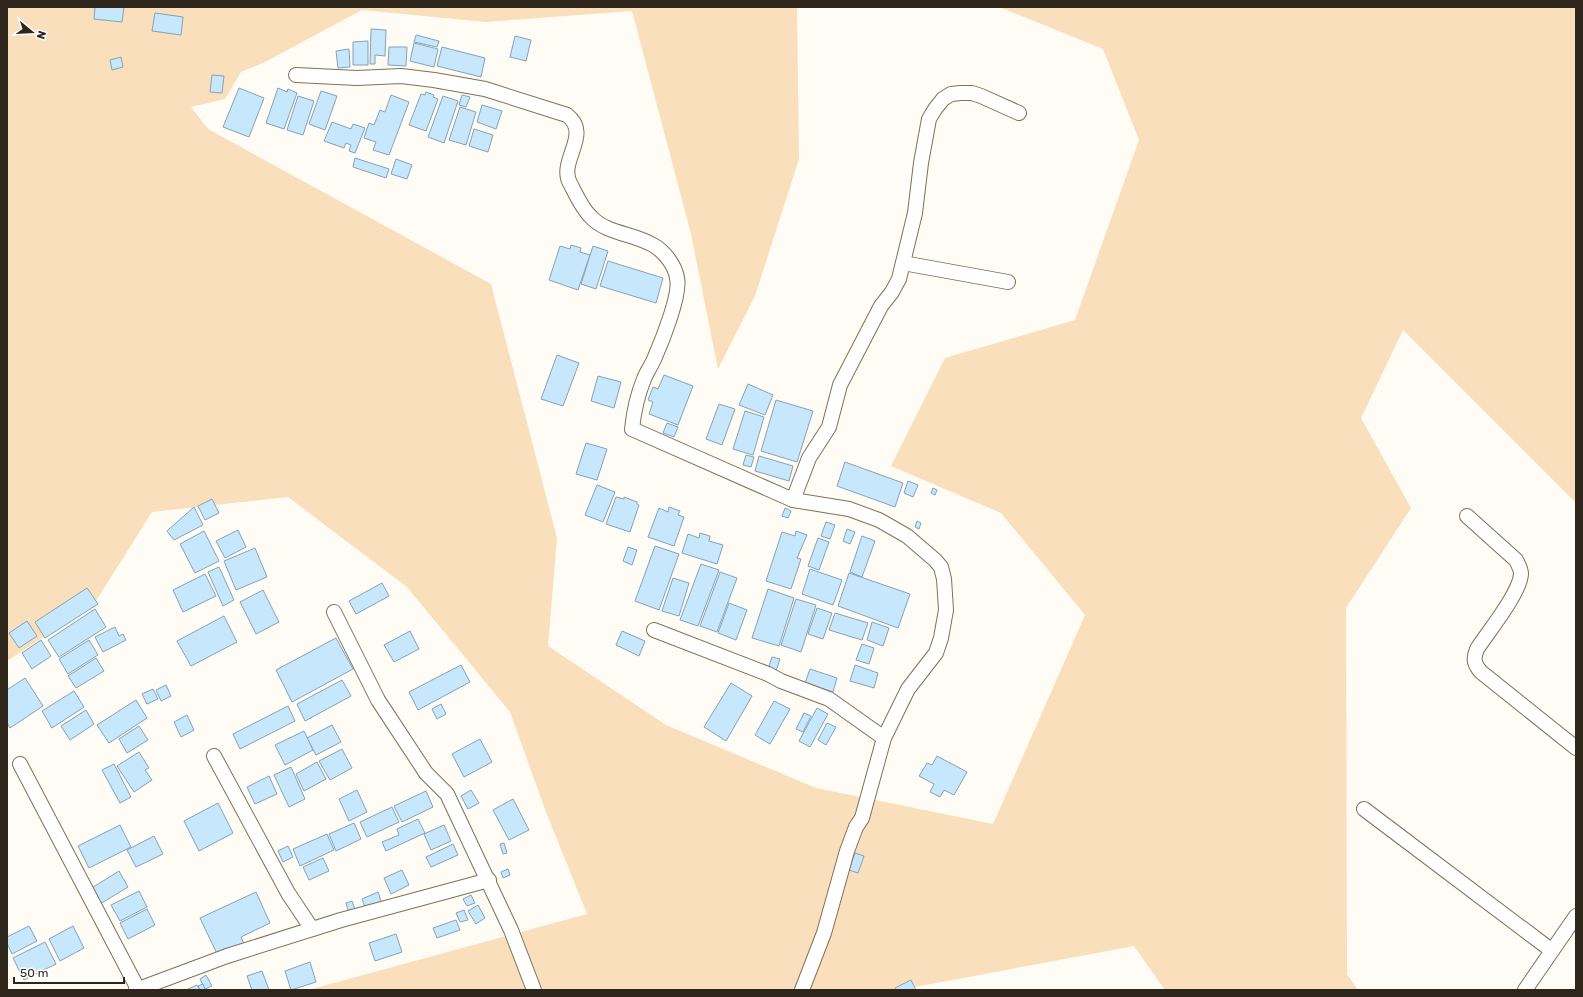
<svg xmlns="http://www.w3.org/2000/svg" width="1583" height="997" viewBox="0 0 1583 997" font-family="Rubik,sans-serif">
	<rect width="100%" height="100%" fill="#fffbf5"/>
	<!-- green -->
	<polygon fill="#f9dfbb" points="7,7 797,7 799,159 755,296 718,369 691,234 632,11 486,22 362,10 263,63 241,72 225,99 191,107 208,129 491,284 557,538 548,646 666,725 816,788 993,824 1085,615 1001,513 891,466 945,358 1075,320 1139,140 1103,49 999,7 1576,7 1576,503 1403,330 1361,418 1411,508 1346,608 1347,974 1358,990 1165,990 1134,946 899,990 308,990 587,914 546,812 510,712 407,587 288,497 152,512 94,604 7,661"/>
	<!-- building -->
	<g fill="#c7e8fc" stroke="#83a3b5">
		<polygon points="95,7 124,7 122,22 94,19"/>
		<polygon points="155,13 183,17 181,35 152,31"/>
		<polygon points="371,29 386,30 385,56 375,55 375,64 370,64"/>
		<polygon points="416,35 439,41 437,47 414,42"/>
		<polygon points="515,36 531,40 526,61 510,57"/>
		<polygon points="368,41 368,65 353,65 353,42"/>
		<polygon points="414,43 438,49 434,67 410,61"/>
		<polygon points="389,47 407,47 406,66 388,65"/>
		<polygon points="442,47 485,58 481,77 437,66"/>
		<polygon points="349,49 350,67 338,68 336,51"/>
		<polygon points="121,57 123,67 112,70 110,60"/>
		<polygon points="212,75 224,76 222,93 210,92"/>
		<polygon points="239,88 264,98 249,137 223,127"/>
		<polygon points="278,88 287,92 288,89 297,93 284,129 266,123"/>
		<polygon points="321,91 337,96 325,130 309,124"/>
		<polygon points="426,92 434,95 433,97 438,99 426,131 409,125 421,94 425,95"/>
		<polygon points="391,95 409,102 389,155 373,150 376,142 364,138 369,123 374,125 380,110 385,112"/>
		<polygon points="462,95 470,97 466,107 459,105"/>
		<polygon points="298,96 314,101 303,135 287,130"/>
		<polygon points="443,96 458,101 444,143 428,137"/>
		<polygon points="482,105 502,111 496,129 477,122"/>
		<polygon points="460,107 476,112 466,145 449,140"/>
		<polygon points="332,122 351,129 353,124 365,128 355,153 349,151 351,145 346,143 344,148 324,141"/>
		<polygon points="474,129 493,135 488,152 469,146"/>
		<polygon points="355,158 389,169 386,178 353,167"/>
		<polygon points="396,159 412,165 407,179 391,174"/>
		<polygon points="571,245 581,248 580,252 590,255 578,290 549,280 560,246 570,249"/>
		<polygon points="593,246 608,251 596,289 581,284"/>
		<polygon points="608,261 663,278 656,303 600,286"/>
		<polygon points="557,355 579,363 563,406 541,399"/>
		<polygon points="664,375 693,386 678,425 649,414 653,402 648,400 653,387 658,389"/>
		<polygon points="598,376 621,382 614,408 591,401"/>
		<polygon points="748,384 773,395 765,415 739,405"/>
		<polygon points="776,400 813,411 797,462 761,451"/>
		<polygon points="719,404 735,409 722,445 706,439"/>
		<polygon points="745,411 764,417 753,455 733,449"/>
		<polygon points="667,423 678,427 674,437 663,433"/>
		<polygon points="586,443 607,449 597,480 576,474"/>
		<polygon points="746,455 754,457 751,467 743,465"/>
		<polygon points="759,456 793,466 789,481 755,471"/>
		<polygon points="845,462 903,483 895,507 837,486"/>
		<polygon points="908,481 918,485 913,497 904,493"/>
		<polygon points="597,485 615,492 603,522 585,515"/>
		<polygon points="933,488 937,490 935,495 931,493"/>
		<polygon points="616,497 624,499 624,497 637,502 637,504 639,505 630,532 606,524"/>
		<polygon points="212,499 219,513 205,520 198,506"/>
		<polygon points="194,507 203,525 174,540 167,531"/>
		<polygon points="669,507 680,511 678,515 684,517 674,546 648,537 659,508 668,512"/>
		<polygon points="785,508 791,511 788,518 782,516"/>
		<polygon points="917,521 921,523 919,529 915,527"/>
		<polygon points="826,522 835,525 830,539 821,536"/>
		<polygon points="847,529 855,532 850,544 843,541"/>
		<polygon points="238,530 246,547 225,558 216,541"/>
		<polygon points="204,531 219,561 195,573 180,544"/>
		<polygon points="796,531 807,535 797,558 801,559 791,589 766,581 782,532 795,536"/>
		<polygon points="700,533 710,536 709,541 723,545 717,564 682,553 688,534 699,538"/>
		<polygon points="862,536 875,541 862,577 850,572"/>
		<polygon points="818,538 829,542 819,570 808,566"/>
		<polygon points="655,546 679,554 659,610 635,601"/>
		<polygon points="628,547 637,550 632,565 623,561"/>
		<polygon points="255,548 267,577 236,590 224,561"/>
		<polygon points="701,564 719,570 698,626 680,620"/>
		<polygon points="219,567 234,600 223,606 208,572"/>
		<polygon points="810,569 842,580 833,605 802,594"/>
		<polygon points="720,572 737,578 717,632 700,626"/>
		<polygon points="849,573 910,594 898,628 838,606"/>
		<polygon points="205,574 216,596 183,612 173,590"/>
		<polygon points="673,578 689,583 679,616 662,611"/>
		<polygon points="382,583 389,596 356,614 349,601"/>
		<polygon points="87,588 98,604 45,638 35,622"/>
		<polygon points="768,589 794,598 779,646 752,638"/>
		<polygon points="263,590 279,622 256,634 240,602"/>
		<polygon points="796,599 816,605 801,652 781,645"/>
		<polygon points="729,603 747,610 736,640 718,633"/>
		<polygon points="817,608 832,613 823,639 808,634"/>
		<polygon points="95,609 106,627 59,657 48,640"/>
		<polygon points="835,613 868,623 862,640 829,630"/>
		<polygon points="224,616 237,642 191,666 177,641"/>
		<polygon points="27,621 37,636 19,648 9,633"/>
		<polygon points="872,622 889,628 883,646 867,640"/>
		<polygon points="115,627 119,636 123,634 126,640 103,652 95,637"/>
		<polygon points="410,631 419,649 394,662 384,645"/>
		<polygon points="622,631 645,641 639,656 616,645"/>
		<polygon points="336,638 353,669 292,702 276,670"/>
		<polygon points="41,640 51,656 32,669 22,653"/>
		<polygon points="89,640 98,655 68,674 59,659"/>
		<polygon points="862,644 874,648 869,664 856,660"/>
		<polygon points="772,657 780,659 776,671 768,669"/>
		<polygon points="96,658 104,671 76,688 68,676"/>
		<polygon points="461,665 470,682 418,710 409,692"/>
		<polygon points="855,665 878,673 874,688 850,681"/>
		<polygon points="810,669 837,678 833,692 805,683"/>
		<polygon points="25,678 43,706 10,728 7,723 7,690"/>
		<polygon points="342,680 351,696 305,721 297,704"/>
		<polygon points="731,683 752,696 726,741 704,727"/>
		<polygon points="166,685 171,696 161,701 156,690"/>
		<polygon points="153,689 158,699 147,704 142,694"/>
		<polygon points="74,691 84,707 52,728 42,711"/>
		<polygon points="136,700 147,718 109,743 97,725"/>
		<polygon points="774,701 790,709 770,744 755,735"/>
		<polygon points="441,704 446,714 437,719 432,709"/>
		<polygon points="288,706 295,721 240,749 233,734"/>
		<polygon points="817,708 828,714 810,747 799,741"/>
		<polygon points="86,710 94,724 70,740 61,726"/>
		<polygon points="804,713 811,716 803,732 796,729"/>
		<polygon points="187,715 194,730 181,737 174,722"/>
		<polygon points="827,723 836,727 826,745 818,740"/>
		<polygon points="332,725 341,742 316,755 307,738"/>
		<polygon points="139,726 148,740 127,753 119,739"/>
		<polygon points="304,731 313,750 285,765 275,745"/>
		<polygon points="480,739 492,762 464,777 452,754"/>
		<polygon points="342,749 352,768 330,780 319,761"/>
		<polygon points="139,752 149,768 145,770 152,780 134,792 117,766"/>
		<polygon points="937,756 967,772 954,795 944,790 940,797 930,792 934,784 919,776 927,763 932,765"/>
		<polygon points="317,762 326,779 304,791 296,774"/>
		<polygon points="114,764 131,797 120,803 102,770"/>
		<polygon points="291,767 305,799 289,807 274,775"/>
		<polygon points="269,776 277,794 255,804 247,787"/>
		<polygon points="357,790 367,812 349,821 339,799"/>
		<polygon points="471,790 479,803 468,809 461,796"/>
		<polygon points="426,791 433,807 402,822 394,806"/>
		<polygon points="513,799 529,830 509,840 493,810"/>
		<polygon points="218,803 233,833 199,851 184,821"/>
		<polygon points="392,807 399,822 367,837 360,822"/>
		<polygon points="418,819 425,833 386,851 382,842 399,835 397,829"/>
		<polygon points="354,823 361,839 336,851 329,834"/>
		<polygon points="120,825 131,847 89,868 78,846"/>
		<polygon points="444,825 451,841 431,850 424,834"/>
		<polygon points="327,834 334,850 300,866 293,849"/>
		<polygon points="154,836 163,854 136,867 127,850"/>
		<polygon points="504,843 507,853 503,854 500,844"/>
		<polygon points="453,844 458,855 431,867 426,857"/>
		<polygon points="288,846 293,857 283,862 278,851"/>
		<polygon points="855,853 864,856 858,873 849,870"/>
		<polygon points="323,858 329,871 309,880 303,867"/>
		<polygon points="508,869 510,875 503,878 501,872"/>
		<polygon points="402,870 409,885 391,894 384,878"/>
		<polygon points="119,871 128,887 100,904 90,889"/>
		<polygon points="139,891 147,907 120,921 111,905"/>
		<polygon points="256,892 270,923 241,937 244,944 218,956 200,918"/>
		<polygon points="378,892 382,904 366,910 362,899"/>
		<polygon points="471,895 475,903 467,906 463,899"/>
		<polygon points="352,901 356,912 349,914 346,903"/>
		<polygon points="478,905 485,918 476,924 468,911"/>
		<polygon points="147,909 155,925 128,939 120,923"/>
		<polygon points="464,910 468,920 460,922 456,913"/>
		<polygon points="456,920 460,930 437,938 433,928"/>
		<polygon points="29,926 37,941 12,954 7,943 7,937"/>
		<polygon points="73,926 84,948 60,961 49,939"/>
		<polygon points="396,934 402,952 375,961 369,943"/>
		<polygon points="45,942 56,964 24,980 13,958"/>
		<polygon points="310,962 316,982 291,990 285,971"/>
		<polygon points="262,971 269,990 252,990 247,976"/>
		<polygon points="206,975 212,986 205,989 200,979"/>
		<polygon points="911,980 916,990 896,990 895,988"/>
		<polygon points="203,984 205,989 206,990 200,990 198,986"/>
		<polygon points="197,985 200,990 189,990 188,989"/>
	</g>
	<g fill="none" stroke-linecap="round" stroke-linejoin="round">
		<defs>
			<g id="minor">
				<path d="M296,75L357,78L401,76L434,80L485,89L567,115C593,135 556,162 571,185C576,195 582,208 590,216C606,234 633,233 653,245C664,251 675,265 677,278C681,294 662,341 655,357C652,365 647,371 644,379C637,396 634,410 632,429L793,500L849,509L879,520L907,536L935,560L941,567L944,579L946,610L941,638L936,653L908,689L884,738L862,818L856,827L847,851L824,933L802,990"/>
				<polyline points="903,263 1008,282"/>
				<polyline points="793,500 809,458 829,427 840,385 881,306 892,292 899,279 915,213 921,163 929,119 935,109 943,99 951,94 961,93 972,93 981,96 1019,113"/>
				<path d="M1467,516L1516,560C1518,564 1521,569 1521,574C1520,593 1488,632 1477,649C1473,659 1474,664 1481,672L1576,748"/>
				<polyline points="334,612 378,700 426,773 447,794 511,930 534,990"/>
				<polyline points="654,630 768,674 781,681 829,699 884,738"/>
				<polyline points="214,756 288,893 312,929"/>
				<polyline points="20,764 138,989"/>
				<polyline points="1364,809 1551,950"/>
				<polyline points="136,990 227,956 341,920 489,880"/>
				<polyline points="1525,990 1576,916"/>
			</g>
		</defs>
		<!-- minor casing -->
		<use href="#minor" stroke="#827056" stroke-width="16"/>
		<!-- minor -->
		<use href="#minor" stroke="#fff" stroke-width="14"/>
	</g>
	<!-- border -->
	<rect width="1583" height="997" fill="none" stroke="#2e261b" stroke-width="16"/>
	<!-- north arrow -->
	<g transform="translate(32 32) rotate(108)" stroke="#ffffff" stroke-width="3" paint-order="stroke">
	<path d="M0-3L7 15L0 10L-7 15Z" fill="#2e261b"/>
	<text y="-6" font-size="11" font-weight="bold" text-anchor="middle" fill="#2e261b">N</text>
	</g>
	<!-- scale -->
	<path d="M14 977v6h110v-6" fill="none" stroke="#2e261b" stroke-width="2"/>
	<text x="20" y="977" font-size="12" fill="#2e261b" stroke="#ffffff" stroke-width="3" paint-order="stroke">50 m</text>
</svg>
